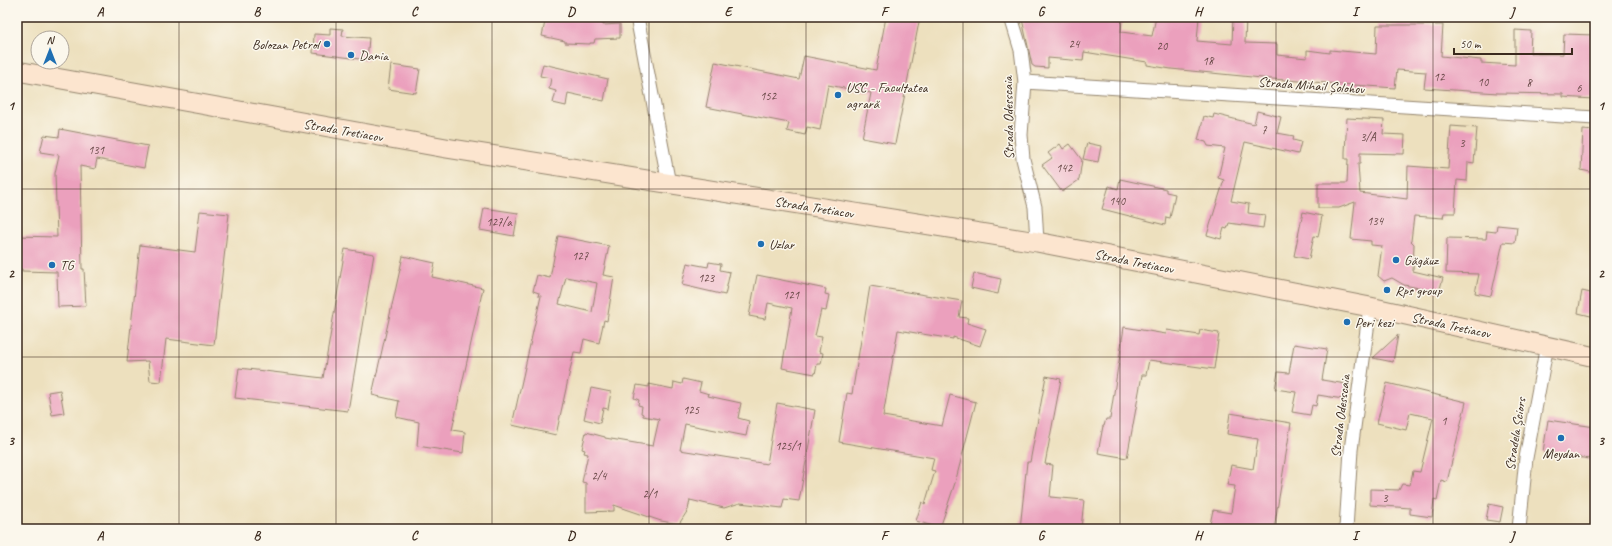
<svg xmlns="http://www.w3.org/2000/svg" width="1612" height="546" viewBox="0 0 1612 546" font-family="Caveat,sans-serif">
	<rect width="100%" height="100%" fill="#fbf7ec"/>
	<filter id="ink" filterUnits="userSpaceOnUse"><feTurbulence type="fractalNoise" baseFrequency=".025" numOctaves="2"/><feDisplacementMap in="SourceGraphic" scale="8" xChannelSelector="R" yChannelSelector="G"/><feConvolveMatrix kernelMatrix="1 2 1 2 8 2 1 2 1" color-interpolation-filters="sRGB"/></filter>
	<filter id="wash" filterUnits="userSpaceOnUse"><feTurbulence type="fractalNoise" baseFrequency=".012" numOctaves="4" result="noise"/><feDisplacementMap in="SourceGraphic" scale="16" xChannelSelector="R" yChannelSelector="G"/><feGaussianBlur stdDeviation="0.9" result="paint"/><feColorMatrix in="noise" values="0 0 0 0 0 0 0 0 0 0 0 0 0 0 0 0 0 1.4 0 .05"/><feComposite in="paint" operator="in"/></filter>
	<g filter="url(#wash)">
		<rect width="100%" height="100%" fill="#ede0be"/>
		<g id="blocks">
			<!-- building -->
			<g fill="#eba0bd" fill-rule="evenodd">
				<polygon points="546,17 602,17 603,25 620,24 620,38 595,39 594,43 590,43 590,44 565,43 565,41 542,36"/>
				<polygon points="886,17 920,17 895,144 862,138 871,93 828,85 820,130 807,127 805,135 787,131 789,123 706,107 715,62 799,79 804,56 876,70"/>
				<polygon points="1066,17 1108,17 1122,20 1121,32 1152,36 1156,17 1199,17 1197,41 1232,44 1233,17 1246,17 1245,43 1277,44 1277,55 1307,58 1307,50 1330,53 1330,50 1376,54 1377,25 1443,25 1441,56 1481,60 1481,63 1515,65 1515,30 1531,31 1530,54 1563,54 1564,34 1595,35 1593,99 1563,97 1563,94 1498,93 1424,88 1426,72 1397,70 1395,88 1272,79 1171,69 1147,65 1147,62 1084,52 1083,61 1048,58 1048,68 1035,67 1032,65 1022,19"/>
				<polygon points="330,28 343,29 342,36 369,38 367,60 313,53 314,34 330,35"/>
				<polygon points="543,64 608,79 604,101 568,93 566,106 553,103 556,91 549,89 551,78 540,76"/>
				<polygon points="391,65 420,69 416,93 388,89"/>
				<polygon points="1257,111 1281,117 1277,133 1294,136 1293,140 1301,142 1298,154 1245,142 1231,201 1249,204 1248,213 1265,215 1263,228 1229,223 1227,229 1224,228 1221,239 1207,235 1224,180 1218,178 1225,148 1208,146 1206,142 1198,140 1204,116 1213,118 1214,114 1254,124"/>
				<polygon points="1347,118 1384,120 1383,134 1405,135 1404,154 1360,153 1360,164 1358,164 1360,193 1407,199 1408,166 1448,169 1451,126 1477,128 1474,163 1468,162 1467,181 1457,180 1455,213 1444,213 1443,218 1414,216 1411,241 1414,244 1413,271 1443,278 1439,292 1404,285 1392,278 1384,281 1378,276 1382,246 1371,245 1371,241 1351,239 1355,202 1339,208 1318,208 1318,183 1347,183 1348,159 1345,159 1345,152"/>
				<polygon points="60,129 148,146 144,168 97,159 95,169 80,166 82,269 84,269 86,306 58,307 57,272 22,271 22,269 17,269 17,236 57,237 55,173 59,155 40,152 44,135 59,137"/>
				<polygon points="1583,130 1595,131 1595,173 1581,170"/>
				<polygon points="1087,143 1101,146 1098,162 1083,159"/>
				<polygon points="1060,144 1063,149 1070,144 1082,160 1079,180 1062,192 1042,165 1052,158 1048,153"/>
				<polygon points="1120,179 1166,189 1166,192 1175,194 1170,218 1166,217 1165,225 1102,209 1109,186 1118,189"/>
				<polygon points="484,208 518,213 514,236 480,230"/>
				<polygon points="200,211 229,214 214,345 166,339 161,382 150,381 148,361 127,362 140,245 195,252"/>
				<polygon points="1303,212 1322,216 1318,237 1314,236 1309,259 1294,256"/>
				<polygon points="1497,225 1517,227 1515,243 1503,242 1491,296 1475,293 1479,274 1446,273 1447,238 1486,239 1487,231 1496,232"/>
				<path d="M558,236L609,246L603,275L614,277L607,321L604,320L599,343L584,339L581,353L574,352L556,435L512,425L541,296H538L539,293L533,291L537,275L550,278ZM566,277L597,283L592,312L559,304Z"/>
				<polygon points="345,249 374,254 348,411 235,398 239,368 323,378"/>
				<polygon points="403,256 435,263 432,277 483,288 452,430 465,432 463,453 417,446 419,422 396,417 399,401 372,395"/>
				<polygon points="709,262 721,264 720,270 730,272 725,295 682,285 687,263 708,267"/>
				<polygon points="974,273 1001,279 998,294 971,288"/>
				<polygon points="757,275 826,289 825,294 829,295 826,311 821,310 815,336 822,337 819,352 823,353 821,364 817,364 815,374 782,368 792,308 768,303 765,319 749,316"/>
				<polygon points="870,286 962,301 959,317 968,318 967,323 986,329 980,346 953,337 953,339 898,330 883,416 942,426 950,395 976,402 955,483 940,528 916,521 922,502 925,504 935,471 931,470 934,458 839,442 847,393 852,394"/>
				<polygon points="1582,291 1595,294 1595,317 1578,313"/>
				<polygon points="1124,327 1166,334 1167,330 1199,335 1200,330 1219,333 1214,369 1149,360 1146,375 1142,375 1127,458 1098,453 1103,426 1104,426 1106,419 1110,419"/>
				<polygon points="1398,335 1393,362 1373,358"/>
				<polygon points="1294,344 1327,349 1322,380 1346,384 1343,399 1318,395 1316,406 1312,405 1310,415 1292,412 1296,392 1275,389 1278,372 1289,373"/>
				<polygon points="1046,376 1061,379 1045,464 1053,465 1050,497 1084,500 1081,529 1020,529 1027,462 1030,462"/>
				<polygon points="683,379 701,383 699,391 709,394 708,396 741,403 738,418 749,421 746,436 685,424 680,450 767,464 777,403 815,410 799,501 784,499 782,508 740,503 724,508 690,500 688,510 679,524 661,521 614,505 614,511 586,512 586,483 582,482 588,454 584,453 585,450 582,449 586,432 605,437 605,438 653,446 659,419 643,416 643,414 641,413 642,406 638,405 639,400 634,398 637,385 649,387 649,384 673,389 674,382 682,384"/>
				<polygon points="1387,383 1466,402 1447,482 1441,480 1437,500 1434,499 1432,517 1410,514 1410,508 1370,505 1370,489 1399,490 1402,484 1410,485 1413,471 1420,472 1433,418 1410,413 1406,430 1377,423"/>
				<polygon points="591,388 611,392 608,409 603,408 600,423 584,419"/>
				<polygon points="60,390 64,413 52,415 48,392"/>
				<polygon points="1230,413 1291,423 1274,529 1209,529 1213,510 1231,513 1235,486 1227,485 1231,465 1253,469 1258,439 1227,434"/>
				<polygon points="1548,420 1595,427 1590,459 1543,452"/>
				<polygon points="1489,504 1503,507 1500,522 1486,520"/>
			</g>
		</g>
	</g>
	<g filter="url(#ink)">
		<use href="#blocks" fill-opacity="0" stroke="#94856e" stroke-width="1"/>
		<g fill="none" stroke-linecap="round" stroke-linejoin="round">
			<defs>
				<g id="street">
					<polyline points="637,17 669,184"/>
					<polyline points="1011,17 1021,50 1025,82 1021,135 1023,159 1035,207 1037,242"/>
					<polyline points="1025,82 1595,118"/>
					<polyline points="1346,529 1351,450 1370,307"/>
					<polyline points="1519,529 1526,458 1547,345"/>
				</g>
				<polyline id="secondary" points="17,71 446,148 1037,242 1370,307 1595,357"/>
			</defs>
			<!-- street casing -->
			<use href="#street" stroke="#94856e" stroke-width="15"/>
			<!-- secondary casing -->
			<use href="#secondary" stroke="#94856e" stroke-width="21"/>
			<!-- street -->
			<use href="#street" stroke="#fff" stroke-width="13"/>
			<!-- secondary -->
			<use href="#secondary" stroke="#fce5cf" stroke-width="19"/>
		</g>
	</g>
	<!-- grid -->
	<path fill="none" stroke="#3b2a1e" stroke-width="1" stroke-opacity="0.55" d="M179,17V529M336,17V529M492,17V529M649,17V529M806,17V529M963,17V529M1120,17V529M1276,17V529M1433,17V529M17,189H1595M17,357H1595"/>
	<!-- markers -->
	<g fill="#1f6fb2" stroke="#fbf7ec" stroke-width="1.5">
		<circle cx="327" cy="44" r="4"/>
		<circle cx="351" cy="55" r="4"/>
		<circle cx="838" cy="95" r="4"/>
		<circle cx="761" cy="244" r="4"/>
		<circle cx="1396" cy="260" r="4"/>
		<circle cx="52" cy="265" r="4"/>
		<circle cx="1387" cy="290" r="4"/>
		<circle cx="1347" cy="322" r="4"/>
		<circle cx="1561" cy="438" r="4"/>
	</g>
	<g text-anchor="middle" stroke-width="3" stroke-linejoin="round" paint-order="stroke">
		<!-- number labels -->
		<g font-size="12" fill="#674846">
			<text x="1074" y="48">24</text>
			<text x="1162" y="50">20</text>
			<text x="1208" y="65">18</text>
			<text x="1439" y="81">12</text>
			<text x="1483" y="86">10</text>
			<text x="1529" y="87">8</text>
			<text x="1579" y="92">6</text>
			<text x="768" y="100">152</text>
			<text x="1264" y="134">7</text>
			<text x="1368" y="141">3/A</text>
			<text x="1462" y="147">3</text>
			<text x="96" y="154">131</text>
			<text x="1064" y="172">142</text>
			<text x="1117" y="205">140</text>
			<text x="1375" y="225">134</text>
			<text x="499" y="226">127/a</text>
			<text x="580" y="260">127</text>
			<text x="706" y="282">123</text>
			<text x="791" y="299">121</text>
			<text x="691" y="414">125</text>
			<text x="1444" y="425">1</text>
			<text x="788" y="450">125/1</text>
			<text x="599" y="480">2/4</text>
			<text x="650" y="498">2/1</text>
			<text x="1385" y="502">3</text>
		</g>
		<!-- poi labels -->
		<g font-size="14" fill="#3b2a1e" stroke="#fbf7ec" text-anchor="start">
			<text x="319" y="49" text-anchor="end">Bolozan Petrol</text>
			<text x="359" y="60">Dania</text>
			<text x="846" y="92">USC - Facultatea<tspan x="846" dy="16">agrară</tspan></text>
			<text x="769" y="249">Uzlar</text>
			<text x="1404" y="265">Găgăuz</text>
			<text x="60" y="270">TG</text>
			<text x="1395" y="295">Rps group</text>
			<text x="1355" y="327">Peri kezi</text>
			<text x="1561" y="458" text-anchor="middle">Meydan</text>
		</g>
		<!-- street labels -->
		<g font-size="14" fill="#3b2a1e" stroke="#fbf7ec">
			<text transform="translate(1311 85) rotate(4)" y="5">Strada Mihail Șolohov</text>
			<text transform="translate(1008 118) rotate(-91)" y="5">Strada Odesscaia</text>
			<text transform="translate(343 130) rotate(10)" y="5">Strada Tretiacov</text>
			<text transform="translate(814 207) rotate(9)" y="5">Strada Tretiacov</text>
			<text transform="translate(1134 261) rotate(11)" y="5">Strada Tretiacov</text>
			<text transform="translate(1451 325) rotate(12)" y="5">Strada Tretiacov</text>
			<text transform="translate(1340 416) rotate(-83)" y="5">Strada Odesscaia</text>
			<text transform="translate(1515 434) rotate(-81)" y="5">Stradela Șciors</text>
		</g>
	</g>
	<!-- margin -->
	<rect width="1612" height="546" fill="none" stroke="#fbf7ec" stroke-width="44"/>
	<!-- north arrow -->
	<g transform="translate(50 50)"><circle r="19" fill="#fbf7ec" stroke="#aea59a"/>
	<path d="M0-3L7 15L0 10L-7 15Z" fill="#1f6fb2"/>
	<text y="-6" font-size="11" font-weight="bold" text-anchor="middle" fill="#3b2a1e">N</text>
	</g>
	<!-- scale -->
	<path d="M1454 48v6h118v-6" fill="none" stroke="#3b2a1e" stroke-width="2"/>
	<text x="1460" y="48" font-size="12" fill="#3b2a1e" stroke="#fbf7ec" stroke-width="3" paint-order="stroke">50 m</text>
	<rect x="22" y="22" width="1568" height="502" fill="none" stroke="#3b2a1e" stroke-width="1.5"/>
	<g font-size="13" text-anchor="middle" font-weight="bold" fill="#3b2a1e">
		<text x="100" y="16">A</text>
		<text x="257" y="16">B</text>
		<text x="414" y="16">C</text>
		<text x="571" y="16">D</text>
		<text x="728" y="16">E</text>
		<text x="884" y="16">F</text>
		<text x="1041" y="16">G</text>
		<text x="1198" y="16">H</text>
		<text x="1355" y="16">I</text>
		<text x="1512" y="16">J</text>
		<text x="11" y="110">1</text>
		<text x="1601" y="110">1</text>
		<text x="11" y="278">2</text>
		<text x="1601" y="278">2</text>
		<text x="11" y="445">3</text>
		<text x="1601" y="445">3</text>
		<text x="100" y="540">A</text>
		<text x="257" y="540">B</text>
		<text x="414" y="540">C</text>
		<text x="571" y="540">D</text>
		<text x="728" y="540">E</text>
		<text x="884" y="540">F</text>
		<text x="1041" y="540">G</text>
		<text x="1198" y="540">H</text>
		<text x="1355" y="540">I</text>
		<text x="1512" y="540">J</text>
	</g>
</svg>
